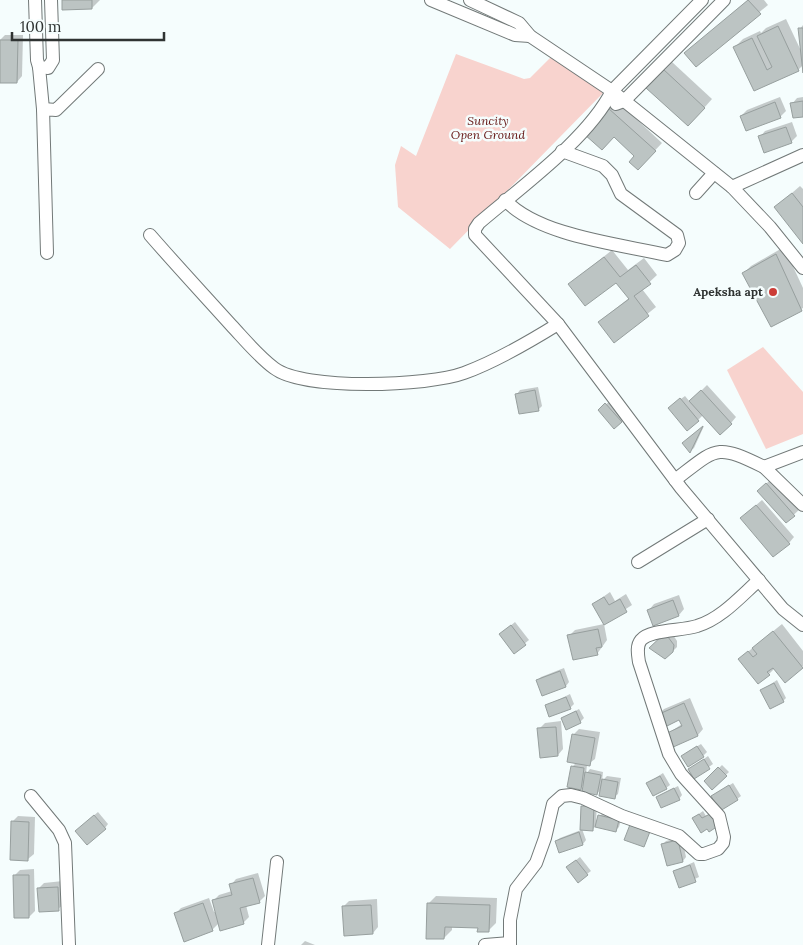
<svg xmlns="http://www.w3.org/2000/svg" width="803" height="945" viewBox="0 0 803 945" font-family="Lora,serif">
	<rect width="100%" height="100%" fill="#f5fdfd"/>
	<!-- green -->
	<g fill="#f8d3ce">
		<polygon points="456,54 524,79 530,78 551,57 606,90 450,249 398,207 395,165 401,146 416,156"/>
		<polygon points="763,347 803,392 803,434 766,449 727,370"/>
	</g>
	<!-- shadow -->
	<g fill="#0003">
		<polygon points="63,0 100,0 92,8"/>
		<polygon points="748,0 764,0 768,5 696,65 686,53"/>
		<polygon points="786,19 802,53 800,29 803,25 803,65 798,70 755,90 735,47 743,39 760,31 761,33 766,28"/>
		<polygon points="5,35 23,35 22,76 17,82 0,81 0,40"/>
		<polygon points="672,62 712,99 696,117 648,88"/>
		<polygon points="780,97 786,111 780,117 741,116 747,110"/>
		<polygon points="803,97 803,116 792,104 797,98"/>
		<polygon points="617,101 662,143 646,160 636,156 614,136 586,134"/>
		<polygon points="792,122 797,136 791,142 760,137 765,131"/>
		<polygon points="800,186 803,189 803,242 776,207"/>
		<polygon points="784,247 803,288 803,308 772,325 744,273 751,266"/>
		<polygon points="612,250 628,270 644,258 657,275 642,289 656,307 614,341 599,322 629,298 616,281 570,284"/>
		<polygon points="707,385 736,417 731,423 703,415 698,420 674,404 685,396 690,402"/>
		<polygon points="538,387 542,406 538,410 517,394 520,390"/>
		<polygon points="610,401 625,418 615,427 599,410"/>
		<polygon points="704,426 694,448 690,451 687,439"/>
		<polygon points="772,478 800,509 787,521 759,491"/>
		<polygon points="762,500 794,537 789,543 747,513"/>
		<polygon points="610,592 615,601 626,594 632,605 604,623 593,604"/>
		<polygon points="679,595 684,609 679,615 649,610 654,604"/>
		<polygon points="515,622 529,640 514,652 504,631"/>
		<polygon points="604,624 607,640 597,654 569,636 575,630"/>
		<polygon points="782,624 803,651 803,666 785,681 775,668 769,674 739,659"/>
		<polygon points="670,630 677,641 677,647 673,651 651,648"/>
		<polygon points="564,668 569,682 566,686 543,694 538,680 541,677"/>
		<polygon points="777,680 786,698 783,701 762,690"/>
		<polygon points="570,694 574,704 570,708 546,706"/>
		<polygon points="690,698 703,729 698,735 667,734 682,724 680,719 658,715 664,709"/>
		<polygon points="579,709 584,718 580,722 562,718"/>
		<polygon points="561,721 563,749 558,755 539,729 545,723"/>
		<polygon points="579,729 600,732 595,759 587,765 586,774 590,769 603,772 602,781 607,776 621,778 618,794 614,797 602,788 597,794 585,784 580,788 572,767 576,763 574,734"/>
		<polygon points="701,744 707,752 703,756 686,753"/>
		<polygon points="708,756 713,764 695,777 690,769"/>
		<polygon points="722,765 729,772 712,788 706,781"/>
		<polygon points="663,773 670,785 666,788 648,783"/>
		<polygon points="733,783 741,796 737,799 712,796"/>
		<polygon points="678,786 682,795 679,799 657,797"/>
		<polygon points="586,803 597,803 596,823 603,812 622,816 619,827 615,831 596,826 592,830 582,829 586,840 583,844 560,852 556,841 560,838 581,830 582,806"/>
		<polygon points="703,811 706,816 714,811 721,822 693,818"/>
		<polygon points="98,812 108,824 105,828 80,827"/>
		<polygon points="18,816 35,817 34,854 28,859 12,822"/>
		<polygon points="682,837 686,857 683,861 667,864 662,845 666,841"/>
		<polygon points="580,857 591,871 587,874 571,864"/>
		<polygon points="694,862 699,877 680,886 674,871"/>
		<polygon points="34,869 35,911 29,917 14,876 20,870"/>
		<polygon points="258,873 265,896 259,902 246,905 249,917 243,923 219,923 212,930 175,914 181,908 209,898 214,912 216,912 213,901 219,895 232,891 231,885 236,879"/>
		<polygon points="63,881 64,904 58,909 39,888 44,883"/>
		<polygon points="436,896 497,898 496,923 488,931 479,926 452,926 452,930 444,938 428,904"/>
		<polygon points="377,899 378,927 373,933 343,907 349,901"/>
		<polygon points="305,941 315,945 301,945"/>
	</g>
	<!-- building -->
	<g fill="#bcc4c3" stroke="#979f9e">
		<polygon points="62,0 92,0 92,9 62,10"/>
		<polygon points="748,0 761,14 696,67 684,53"/>
		<polygon points="778,26 799,71 754,91 733,47 752,38 767,70 772,67 757,36"/>
		<polygon points="798,28 803,28 803,73"/>
		<polygon points="0,40 18,40 17,83 0,83"/>
		<polygon points="663,69 705,108 688,126 646,88"/>
		<polygon points="803,101 803,117 793,118 790,103"/>
		<polygon points="775,102 781,118 746,131 740,116"/>
		<polygon points="608,108 656,151 638,170 629,162 634,156 614,137 602,150 584,134"/>
		<polygon points="786,127 792,143 764,153 758,136"/>
		<polygon points="792,193 803,207 803,244 774,207"/>
		<polygon points="776,254 802,311 771,327 742,273"/>
		<polygon points="604,257 620,277 636,265 651,284 634,296 649,316 614,343 598,322 629,299 616,283 585,306 568,284"/>
		<polygon points="535,390 539,411 519,414 515,394"/>
		<polygon points="701,390 732,424 720,435 689,401"/>
		<polygon points="680,398 699,421 687,431 668,408"/>
		<polygon points="605,403 622,422 614,429 598,410"/>
		<polygon points="703,426 690,453 682,443"/>
		<polygon points="766,483 795,516 786,523 757,491"/>
		<polygon points="756,505 790,544 773,557 740,518"/>
		<polygon points="604,597 609,605 620,599 627,612 604,625 592,604"/>
		<polygon points="673,600 679,616 653,626 647,610"/>
		<polygon points="511,625 526,645 514,654 499,634"/>
		<polygon points="598,629 602,647 596,648 598,655 573,660 567,635"/>
		<polygon points="773,631 803,668 785,683 773,668 767,672 770,675 758,684 738,659 748,651 753,657 757,654 752,648"/>
		<polygon points="665,633 674,645 673,652 665,659 649,648"/>
		<polygon points="560,671 566,687 542,696 536,680"/>
		<polygon points="774,683 784,702 770,709 760,690"/>
		<polygon points="566,697 571,709 549,717 545,705"/>
		<polygon points="684,703 698,736 671,748 665,734 682,726 679,720 663,728 657,715"/>
		<polygon points="576,711 581,723 566,730 561,718"/>
		<polygon points="556,727 558,756 540,758 537,728"/>
		<polygon points="572,734 595,738 590,766 567,762"/>
		<polygon points="697,746 704,757 688,767 681,756"/>
		<polygon points="704,759 710,769 694,779 688,769"/>
		<polygon points="571,766 584,768 581,790 567,787"/>
		<polygon points="718,767 727,776 712,790 704,781"/>
		<polygon points="585,772 601,775 597,795 582,792"/>
		<polygon points="660,776 667,789 653,796 646,783"/>
		<polygon points="602,779 618,782 615,799 599,796"/>
		<polygon points="729,785 738,800 720,811 711,796"/>
		<polygon points="674,788 680,800 661,808 656,797"/>
		<polygon points="581,806 594,806 593,831 580,830"/>
		<polygon points="699,814 702,818 710,814 718,826 709,832 707,829 701,833 692,818"/>
		<polygon points="94,815 106,829 87,845 75,831"/>
		<polygon points="598,815 619,820 616,832 595,827"/>
		<polygon points="11,821 29,822 28,861 10,860"/>
		<polygon points="631,822 651,829 644,847 624,840"/>
		<polygon points="579,832 583,845 559,853 555,841"/>
		<polygon points="678,840 683,862 667,866 661,844"/>
		<polygon points="576,860 588,875 578,883 566,867"/>
		<polygon points="690,865 696,882 679,888 673,871"/>
		<polygon points="13,875 29,875 29,918 14,918"/>
		<polygon points="253,878 260,903 240,908 244,924 220,931 212,900 232,895 229,884"/>
		<polygon points="58,887 59,911 39,912 37,888"/>
		<polygon points="203,903 213,931 184,942 174,913"/>
		<polygon points="427,903 490,905 489,932 477,932 478,928 445,927 444,939 426,939"/>
		<polygon points="371,905 373,934 344,936 342,906"/>
	</g>
	<g fill="none" stroke-linecap="round" stroke-linejoin="round">
		<defs>
			<g id="minor">
				<polyline points="35,0 37,60 39,67 48,68 53,60 51,0"/>
				<polyline points="431,0 515,35 530,36"/>
				<polyline points="470,0 519,23 530,36 612,91 732,187 770,227 803,268"/>
				<path d="M702,0L612,91C588,139 521,187 479,223L475,229V235L558,324L681,488L783,609L803,625"/>
				<polyline points="39,67 43,109"/>
				<polyline points="616,104 624,101 724,0"/>
				<polyline points="732,187 803,155"/>
				<polyline points="696,193 714,173"/>
				<path d="M505,200C539,236 619,244 667,255L675,250L679,243L677,235L621,194L612,175L603,166L562,151"/>
				<path d="M150,235C177,266 204,295 231,325C245,340 258,356 274,368C304,391 429,386 464,373C497,361 529,342 558,324"/>
				<polyline points="47,253 43,109 56,110 98,69"/>
				<polyline points="803,452 764,467 803,505"/>
				<path d="M675,480C717,448 715,443 764,467"/>
				<polyline points="638,562 708,519"/>
				<polyline points="31,796 59,830 65,843 69,945"/>
				<polyline points="268,945 277,862"/>
				<polyline points="485,945 510,943"/>
				<path d="M510,945V920L516,889L536,863L545,838L553,804L562,796L571,795L583,798L622,816L679,836L699,854H704L718,849L723,843L724,837L719,816L681,774L669,754L639,662C638,655 636,646 641,640C650,629 683,631 697,626C721,619 741,596 759,580"/>
			</g>
		</defs>
		<!-- minor casing -->
		<use href="#minor" stroke="#727978" stroke-width="14"/>
		<!-- minor -->
		<use href="#minor" stroke="#fff" stroke-width="12"/>
	</g>
	<!-- markers -->
	<circle fill="#cc3d37" stroke="#f5fdfd" stroke-width="2" cx="773" cy="292" r="5"/>
	<g text-anchor="middle" stroke-width="5" stroke-linejoin="round" paint-order="stroke">
		<!-- park labels -->
		<g font-size="12" font-style="italic" fill="#641513" stroke="#f5fdfd">
			<text x="488" y="125">Suncity<tspan x="488" dy="14">Open Ground</tspan></text>
		</g>
		<!-- poi labels -->
		<g font-size="12" font-weight="bold" fill="#2f3332" stroke="#f5fdfd" text-anchor="end">
			<text x="763" y="296">Apeksha apt</text>
		</g>
	</g>
	<!-- scale -->
	<path d="M12 32v8h152v-8" fill="none" stroke="#2f3332" stroke-width="2.5"/>
	<text x="20" y="32" font-size="15" fill="#2f3332" stroke="#f5fdfd" stroke-width="4" paint-order="stroke">100 m</text>
</svg>
